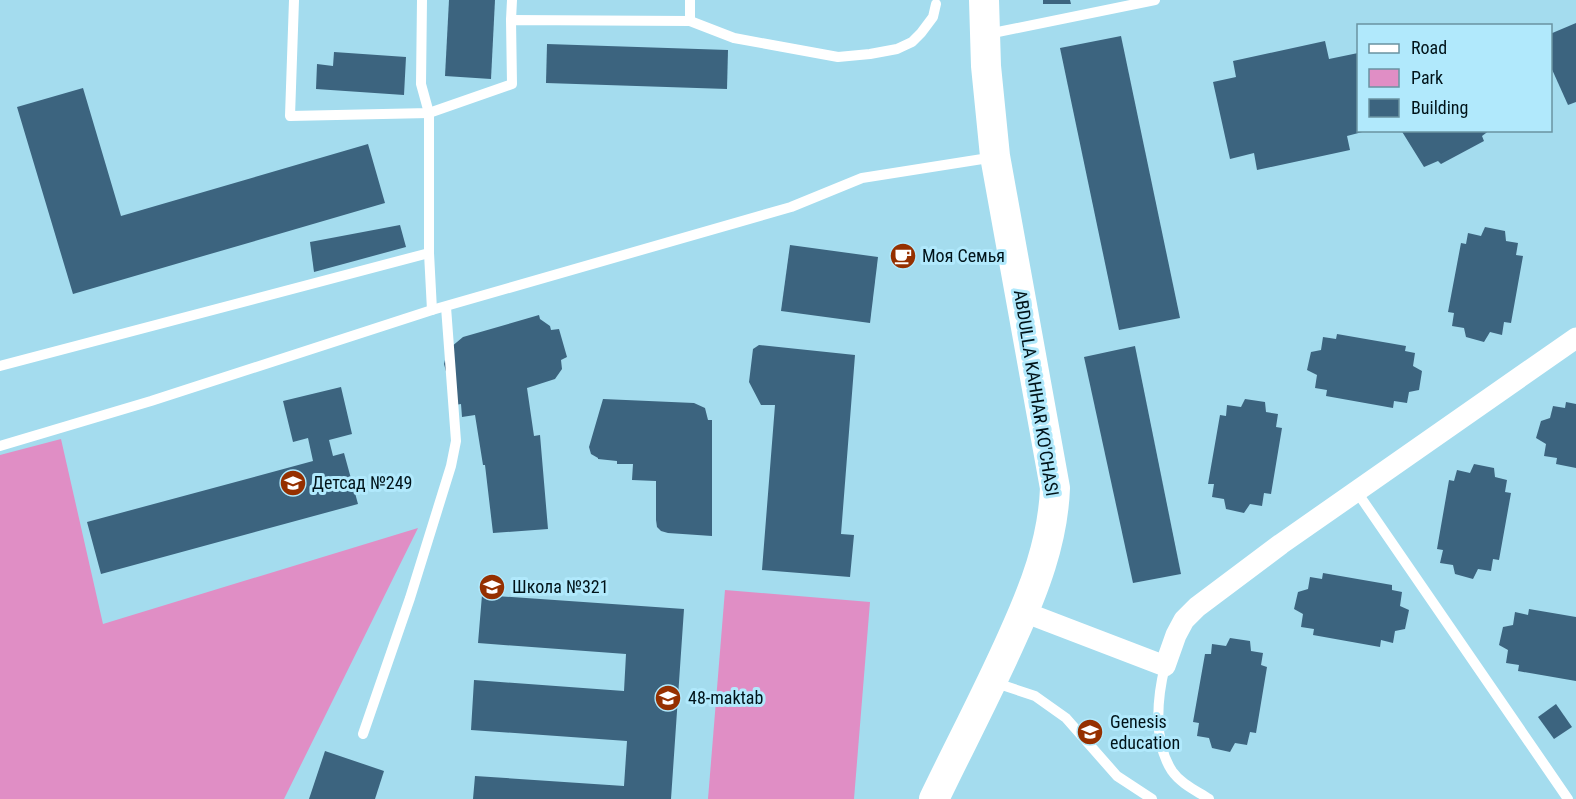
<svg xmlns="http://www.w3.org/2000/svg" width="1576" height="799" viewBox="0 0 1576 799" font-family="'Roboto Condensed',sans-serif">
	<rect width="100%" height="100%" fill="#a4dcee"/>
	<!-- green -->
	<g fill="#e08ec5">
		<polygon points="61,439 103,624 418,528 284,799 0,799 0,455"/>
		<polygon points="725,590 870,602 854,799 708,799"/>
	</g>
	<!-- building -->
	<g fill="#3c647f">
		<polygon points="449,0 495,0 491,79 445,76"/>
		<polygon points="1043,0 1070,0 1071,4 1043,4"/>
		<polygon points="1576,23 1576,102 1568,105 1550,65 1550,34"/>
		<polygon points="1121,36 1180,318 1119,330 1060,48"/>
		<polygon points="1325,41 1329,59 1358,53 1358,130 1366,131 1347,136 1350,150 1257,170 1254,153 1230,159 1213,82 1236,77 1233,61"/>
		<polygon points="547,44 728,50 727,89 546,83"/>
		<polygon points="334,52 406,57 404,95 316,89 317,64 333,66"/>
		<polygon points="83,88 121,216 368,144 385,203 73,294 17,107"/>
		<polygon points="1401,130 1490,130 1482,136 1484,141 1441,164 1438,161 1424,167"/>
		<polygon points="400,225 406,247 314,272 310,242"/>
		<polygon points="1485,227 1505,231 1506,241 1518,243 1516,255 1523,256 1511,323 1504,322 1502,335 1490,332 1484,342 1466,337 1464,328 1452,326 1454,313 1448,312 1461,243 1466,244 1468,233 1481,236"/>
		<polygon points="790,245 878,257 870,323 781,311"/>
		<polygon points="539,315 540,319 550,326 551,330 559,329 567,357 561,360 562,369 555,379 527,388 534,436 540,435 548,529 493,533 485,465 483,465 475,415 462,417 461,404 455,405 444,364 446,356 451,347 463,337"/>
		<polygon points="1337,334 1406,346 1405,351 1415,353 1413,366 1422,371 1419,390 1409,392 1407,403 1394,401 1393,408 1326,396 1327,390 1315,388 1317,375 1307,370 1311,352 1321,350 1323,337 1336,339"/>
		<polygon points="759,345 855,355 841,534 854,535 850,577 762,570 775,405 761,405 749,382 753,349"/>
		<polygon points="1135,346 1181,574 1133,583 1084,357"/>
		<polygon points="341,387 352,434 329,440 333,456 344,453 358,504 101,574 87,522 313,461 308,438 293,442 283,401"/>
		<polygon points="603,399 694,403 705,408 708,420 712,420 712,536 668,533 661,531 657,527 656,520 656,481 632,480 633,464 617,464 617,461 598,459 598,458 591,454 589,447"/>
		<polygon points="1245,399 1265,402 1266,412 1278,414 1276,427 1282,428 1271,494 1264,493 1262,506 1250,504 1244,513 1226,509 1224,499 1212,497 1214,484 1208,484 1220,415 1226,416 1227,405 1241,407"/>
		<polygon points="1566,402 1576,404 1576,468 1556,464 1557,458 1544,456 1546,444 1536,438 1541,421 1550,418 1553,406 1565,408"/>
		<polygon points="1474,464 1494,468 1495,477 1507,480 1505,492 1511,493 1499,560 1493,559 1491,571 1478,569 1473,579 1455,574 1453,565 1440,563 1443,550 1437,549 1449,480 1454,481 1457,470 1470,473"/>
		<polygon points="1323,573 1392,585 1392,590 1402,592 1400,606 1409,610 1405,629 1395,631 1393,643 1381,640 1380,647 1313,635 1314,629 1301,627 1303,614 1294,609 1298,592 1308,589 1310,577 1322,579"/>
		<polygon points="482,595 684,609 671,799 473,799 475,776 624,786 627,741 471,730 474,680 624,691 626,654 478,643"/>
		<polygon points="1529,609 1576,617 1576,681 1518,671 1519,665 1506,663 1508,650 1499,645 1503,627 1513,625 1515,612 1528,615"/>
		<polygon points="1230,638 1250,641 1251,651 1263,653 1261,665 1267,667 1256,733 1250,732 1247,745 1235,743 1230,752 1212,748 1209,738 1197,736 1199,723 1193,722 1205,654 1211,654 1212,644 1226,646"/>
		<polygon points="1556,704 1572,727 1554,739 1538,717"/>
		<polygon points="325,751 384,771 375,799 309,799"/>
	</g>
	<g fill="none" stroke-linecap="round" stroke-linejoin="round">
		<!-- lane -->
		<g stroke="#fff" stroke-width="10">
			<polyline points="294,0 290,116 429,113 512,84 511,20 690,21 734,38 838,57 870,54 897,49 912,42 921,33 933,17 936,4"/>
			<polyline points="422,0 421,84 429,113 429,253 432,310"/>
			<polyline points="511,20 512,0"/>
			<polyline points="690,21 690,0"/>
			<polyline points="988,34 1155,0"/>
			<polyline points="0,366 429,253"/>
			<polyline points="0,446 151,401 432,310 791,207 862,178 995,157"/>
			<polyline points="1357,492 1568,799"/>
			<path d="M1165,666C1157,698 1153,742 1172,771C1181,784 1197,791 1209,799"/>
			<polyline points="993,682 1035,696 1066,718 1117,776 1152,799"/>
			<polyline points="363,734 410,598 451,466 456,441 446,307"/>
		</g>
		<!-- street -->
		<polyline stroke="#fff" stroke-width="21" points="1024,612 1165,666 1176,635 1184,620 1197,607 1281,544 1576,338"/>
		<!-- secondary -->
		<path stroke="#fff" stroke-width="30" d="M934,799C960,745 988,692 1012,638C1034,590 1053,541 1055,488L995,156L986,66L984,0"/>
	</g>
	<!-- icons -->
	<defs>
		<symbol id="cafe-disc" viewBox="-11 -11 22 22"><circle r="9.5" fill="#953000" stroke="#b1e9fc"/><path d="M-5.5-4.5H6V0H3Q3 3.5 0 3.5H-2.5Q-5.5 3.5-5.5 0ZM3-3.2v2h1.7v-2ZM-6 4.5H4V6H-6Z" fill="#fff"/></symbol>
		<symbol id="school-disc" viewBox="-11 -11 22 22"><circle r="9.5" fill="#953000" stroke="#b1e9fc"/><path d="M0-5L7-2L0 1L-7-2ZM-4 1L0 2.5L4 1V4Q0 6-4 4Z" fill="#fff"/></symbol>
	</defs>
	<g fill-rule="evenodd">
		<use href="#cafe-disc" x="888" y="241" width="30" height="30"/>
		<use href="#school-disc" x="278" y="468" width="30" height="30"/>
		<use href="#school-disc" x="477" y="572" width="30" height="30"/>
		<use href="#school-disc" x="653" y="683" width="30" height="30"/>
		<use href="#school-disc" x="1075" y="717" width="30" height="30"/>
	</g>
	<g text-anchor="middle" stroke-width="6" stroke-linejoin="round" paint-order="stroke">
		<!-- poi labels -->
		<g font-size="18" fill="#001319" stroke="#b1e9fc" text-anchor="start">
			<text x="922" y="262">Моя Семья</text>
			<text x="312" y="489">Детсад №249</text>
			<text x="512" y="593">Школа №321</text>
			<text x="688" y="704">48-maktab</text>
			<text x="1110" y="728">Genesis<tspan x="1110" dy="21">education</tspan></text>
		</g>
		<!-- street labels -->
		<g font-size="18" fill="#001319" stroke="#b1e9fc">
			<text transform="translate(1036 393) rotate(81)" y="6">ABDULLA KAHHAR KO'CHASI</text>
		</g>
	</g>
	<!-- legend -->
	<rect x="1357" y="24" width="195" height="108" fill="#b1e9fc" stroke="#6a93a1" stroke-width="1.5"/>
	<rect x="1369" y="44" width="30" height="9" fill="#ffffff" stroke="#6a93a1" stroke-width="1.5"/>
	<text x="1411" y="54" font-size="18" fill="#001319">Road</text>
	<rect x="1369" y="69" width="30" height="18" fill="#e08ec5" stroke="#6a93a1" stroke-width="1.5"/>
	<text x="1411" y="84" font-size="18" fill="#001319">Park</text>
	<rect x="1369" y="99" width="30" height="18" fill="#3c647f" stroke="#6a93a1" stroke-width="1.5"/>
	<text x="1411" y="114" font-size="18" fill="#001319">Building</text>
</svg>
